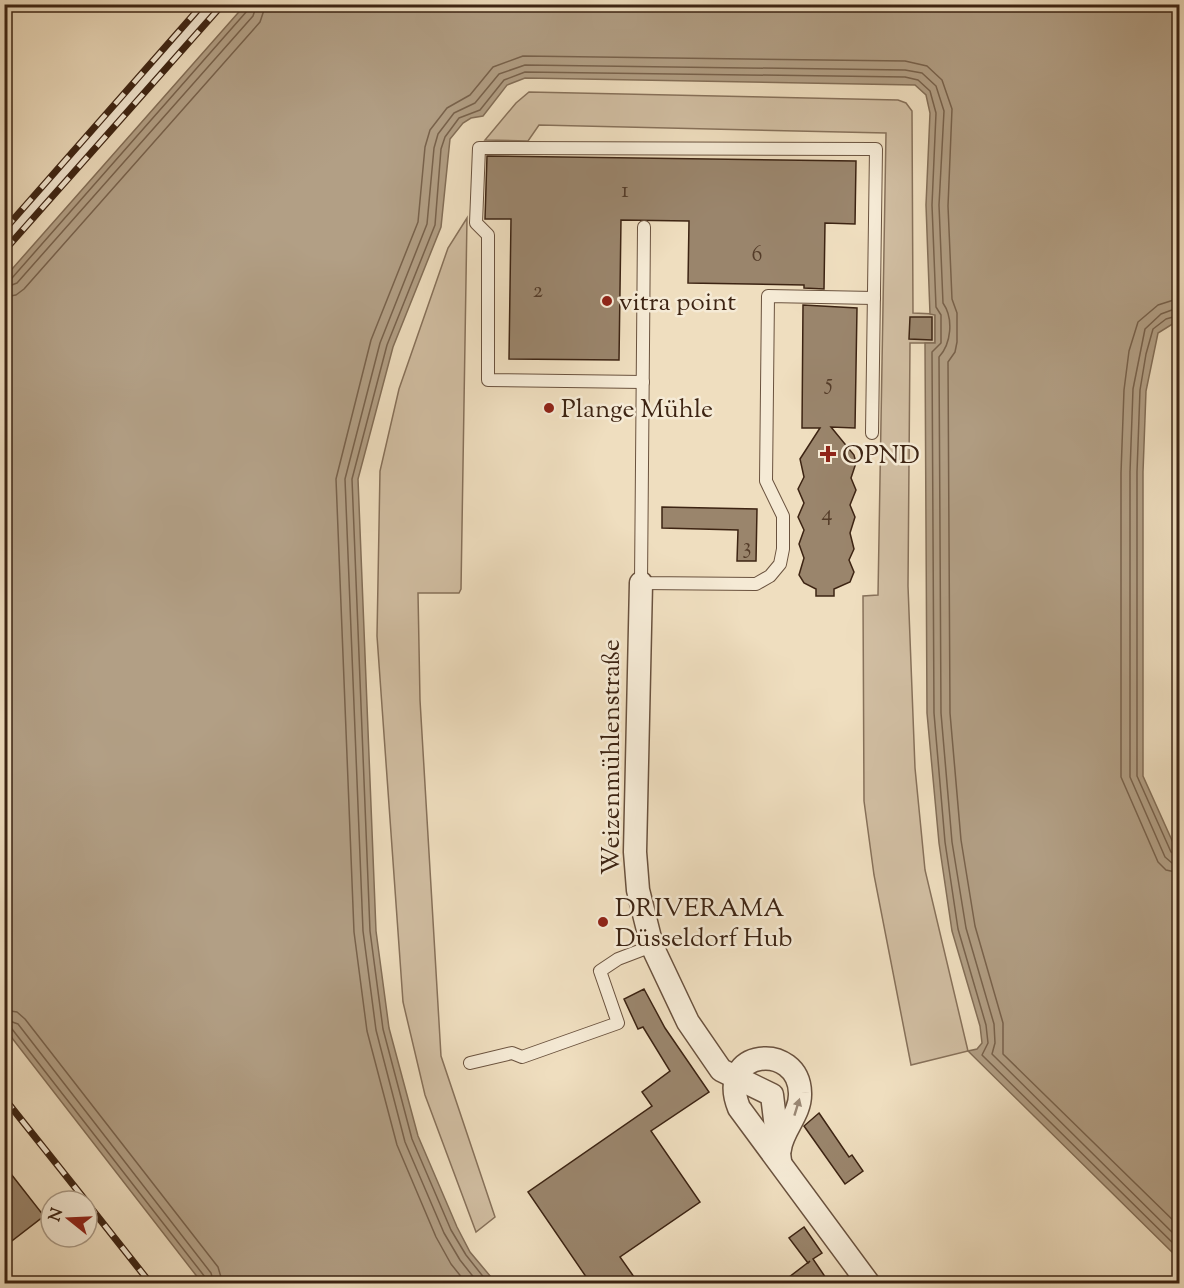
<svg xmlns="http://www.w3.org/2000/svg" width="1184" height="1288" viewBox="0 0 1184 1288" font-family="'Sorts Mill Goudy',serif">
	<rect width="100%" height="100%" fill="#efdebf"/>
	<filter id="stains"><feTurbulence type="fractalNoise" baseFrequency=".00333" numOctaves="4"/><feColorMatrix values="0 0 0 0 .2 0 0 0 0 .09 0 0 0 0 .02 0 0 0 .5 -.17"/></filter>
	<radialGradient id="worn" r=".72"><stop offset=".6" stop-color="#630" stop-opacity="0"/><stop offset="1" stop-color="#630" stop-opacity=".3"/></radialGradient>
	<!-- green -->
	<g fill="#d1bea2" stroke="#87715a" stroke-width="1.5">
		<polygon points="529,92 898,100 906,103 912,111 913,313 935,314 935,343 910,343 908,586 915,768 925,870 968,1051 911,1065 874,875 864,801 863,596 878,595 886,133 539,125 528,141 485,140 516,103"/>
		<polygon points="467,218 461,589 459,593 418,593 420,700 441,1056 495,1217 476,1232 425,1095 403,1002 377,636 380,471 399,389 448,248"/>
	</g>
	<!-- water -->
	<polygon fill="#b29f85" stroke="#836e57" stroke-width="1.5" points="245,5 1179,5 1179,320 1158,333 1146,391 1143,472 1143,776 1179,856 1179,1259 968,1051 977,1049 982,1043 980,1026 952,931 939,843 927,713 925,343 935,343 935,315 930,314 926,205 930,113 926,95 915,85 525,78 507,85 483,116 471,118 463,123 450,139 441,227 393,347 358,479 376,931 389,1028 418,1136 457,1227 470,1252 496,1283 202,1283 5,1029 5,277"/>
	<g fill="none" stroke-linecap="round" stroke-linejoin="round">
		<!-- shore -->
		<g stroke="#78624c" stroke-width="1.5">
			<polyline points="4,280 12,278 247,11 249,4"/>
			<polyline points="4,288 17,283 253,16 257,4"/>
			<polyline points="4,297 16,295 24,289 260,22 266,4"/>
			<polyline points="1180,298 1158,305 1138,322 1129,351 1124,390 1121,473 1121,777 1158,862 1166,870 1180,873"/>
			<polyline points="1180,307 1161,314 1145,329 1133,389 1130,472 1130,777 1165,857 1172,863 1180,864"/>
			<polyline points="1180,315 1166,319 1153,329 1146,354 1140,390 1137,472 1137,776 1171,852 1180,856"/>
			<polyline points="4,1010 17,1012 25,1019 218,1267 223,1284"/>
			<polyline points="4,1019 18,1024 211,1273 214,1284"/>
			<polyline points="4,1026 12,1029 205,1277 207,1284"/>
			<polyline points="467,1284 451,1264 436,1237 397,1145 367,1031 354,932 336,479 371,340 418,222 425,147 430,130 447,108 470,95 493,67 523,56 905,61 927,66 942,80 952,109 948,206 952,299 957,313 957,342 955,352 948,362 950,713 961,840 975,926 1003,1023 1003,1054 1180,1227"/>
			<path d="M479,1284L460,1260L444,1233L405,1142L376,1030L363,931L345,479L380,343L427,224L434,148L438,134L454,113L475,103L499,74L525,65L905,70L922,73L936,86L944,111L939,205L943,303C954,319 951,344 939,357L941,713L952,842L966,928L994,1024L995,1043L992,1054L1180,1240"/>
			<polyline points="489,1284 466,1255 451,1230 412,1139 383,1029 370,931 352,479 387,345 435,225 441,149 445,137 459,118 480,110 504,80 525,72 905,77 918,80 930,91 936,113 932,205 936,307 941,315 941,343 932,352 934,713 945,842 958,929 986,1025 988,1043 982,1055 1180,1250"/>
		</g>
	</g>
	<!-- building -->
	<g fill="#9a856c" stroke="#3d2413" stroke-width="1.5">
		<polygon points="487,156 856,161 855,224 825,223 824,289 804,288 804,285 688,283 689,221 621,220 619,360 509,359 511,219 485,219"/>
		<polygon points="803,305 857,308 855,428 831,427 854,455 856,463 851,478 856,490 850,505 855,517 850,533 854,549 849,560 854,572 850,582 834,589 834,596 816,596 816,589 804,583 799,575 804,558 799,544 804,530 798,517 804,503 798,489 804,477 800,459 820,428 802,428"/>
		<polygon points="910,317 932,317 932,340 909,339"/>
		<polygon points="662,507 757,509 756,561 737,561 738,530 662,528"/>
		<polygon points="644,989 665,1028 709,1092 651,1131 700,1202 620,1257 639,1284 591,1284 528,1192 652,1106 642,1092 670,1071 643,1027 638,1029 624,999"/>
		<polygon points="819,1113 849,1157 852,1155 863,1171 845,1184 804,1126"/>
		<polygon points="4,1165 44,1216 4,1247"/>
		<polygon points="804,1227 822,1253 813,1259 830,1284 780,1284 810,1261 808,1263 789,1238"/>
	</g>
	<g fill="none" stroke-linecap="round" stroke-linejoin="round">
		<defs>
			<g id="lane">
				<polyline points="644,227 641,583 756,584 770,576 780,564 783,549 783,516 766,481 768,296 874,298"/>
				<polyline points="4,240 213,4"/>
				<polyline points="643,382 488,380 488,235 476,223 479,148 876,149 872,433"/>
				<polyline points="470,1063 512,1053 522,1057 618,1023 600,971 618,959 652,946"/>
			</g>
			<g id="street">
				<polyline points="641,583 635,852 638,890 652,946 688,1022 721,1070 772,1095 780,1161"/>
				<path d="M780,1149C782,1130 801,1114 800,1093C799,1042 715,1048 739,1108L869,1284"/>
			</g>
		</defs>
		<!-- lane casing -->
		<use href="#lane" stroke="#6a523e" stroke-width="14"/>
		<!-- street casing -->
		<use href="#street" stroke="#6a523e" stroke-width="25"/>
		<!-- lane -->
		<use href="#lane" stroke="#f5ead5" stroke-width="12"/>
		<!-- street -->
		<use href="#street" stroke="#f5ead5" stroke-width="22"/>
		<defs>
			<g id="rail">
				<polyline points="4,230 203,4"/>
				<polyline points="4,251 223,4"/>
				<polyline points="4,1098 86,1201"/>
				<polyline points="87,1203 151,1284"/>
			</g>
		</defs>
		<!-- rail casing -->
		<use href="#rail" stroke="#3d2413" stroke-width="7"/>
		<!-- rail -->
		<use href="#rail" stroke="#f5ead5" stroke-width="4.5" stroke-dasharray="14" stroke-linecap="butt"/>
	</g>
	<!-- one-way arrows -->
	<defs><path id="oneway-solid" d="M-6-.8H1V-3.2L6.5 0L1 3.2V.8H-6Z" transform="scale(1.5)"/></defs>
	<use fill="#998774" href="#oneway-solid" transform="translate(797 1107) rotate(-73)"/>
	<!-- markers -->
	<g fill="#8f2418" stroke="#f5ead5" stroke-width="2">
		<circle cx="607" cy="301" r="6"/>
		<circle cx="549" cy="408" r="6"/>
		<path d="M825 445h6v6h6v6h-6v6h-6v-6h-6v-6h6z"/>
		<circle cx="603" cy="922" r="6"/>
	</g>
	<g text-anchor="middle" stroke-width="5" stroke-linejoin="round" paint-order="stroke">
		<!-- number labels -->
		<g font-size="22" fill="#543c29">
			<text x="625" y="197">1</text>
			<text x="757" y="261">6</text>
			<text x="538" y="297">2</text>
			<text x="829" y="389">5</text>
			<text x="827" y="520">4</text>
			<text x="747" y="553">3</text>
		</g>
		<!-- poi labels -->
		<g font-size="26" fill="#3d2413" stroke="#f5ead5" text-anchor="start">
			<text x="619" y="310">vitra point</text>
			<text x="561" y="417">Plange Mühle</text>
			<text x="842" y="463">OPND</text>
			<text x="615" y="916">DRIVERAMA<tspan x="615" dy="30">Düsseldorf Hub</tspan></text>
		</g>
		<!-- street labels -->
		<g font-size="26" fill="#3d2413" stroke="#f5ead5">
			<text transform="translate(610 757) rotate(-90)" y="9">Weizenmühlenstraße</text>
		</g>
	</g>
	<!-- margin -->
	<rect width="1184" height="1288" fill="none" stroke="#efdebf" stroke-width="24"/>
	<rect x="6" y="6" width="1172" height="1276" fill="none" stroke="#3d2413" stroke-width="3"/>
	<rect x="12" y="12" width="1160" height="1264" fill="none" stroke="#3d2413" stroke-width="1.5"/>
	<!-- north arrow -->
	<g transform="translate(69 1219) rotate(288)"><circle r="28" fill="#f5ead5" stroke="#ab9b87" stroke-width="1.5"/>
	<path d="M0-4.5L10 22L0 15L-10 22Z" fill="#8f2418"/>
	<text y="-9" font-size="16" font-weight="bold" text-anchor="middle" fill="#3d2413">N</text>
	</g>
	<rect width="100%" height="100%" filter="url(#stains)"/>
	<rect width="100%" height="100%" fill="url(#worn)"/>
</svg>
